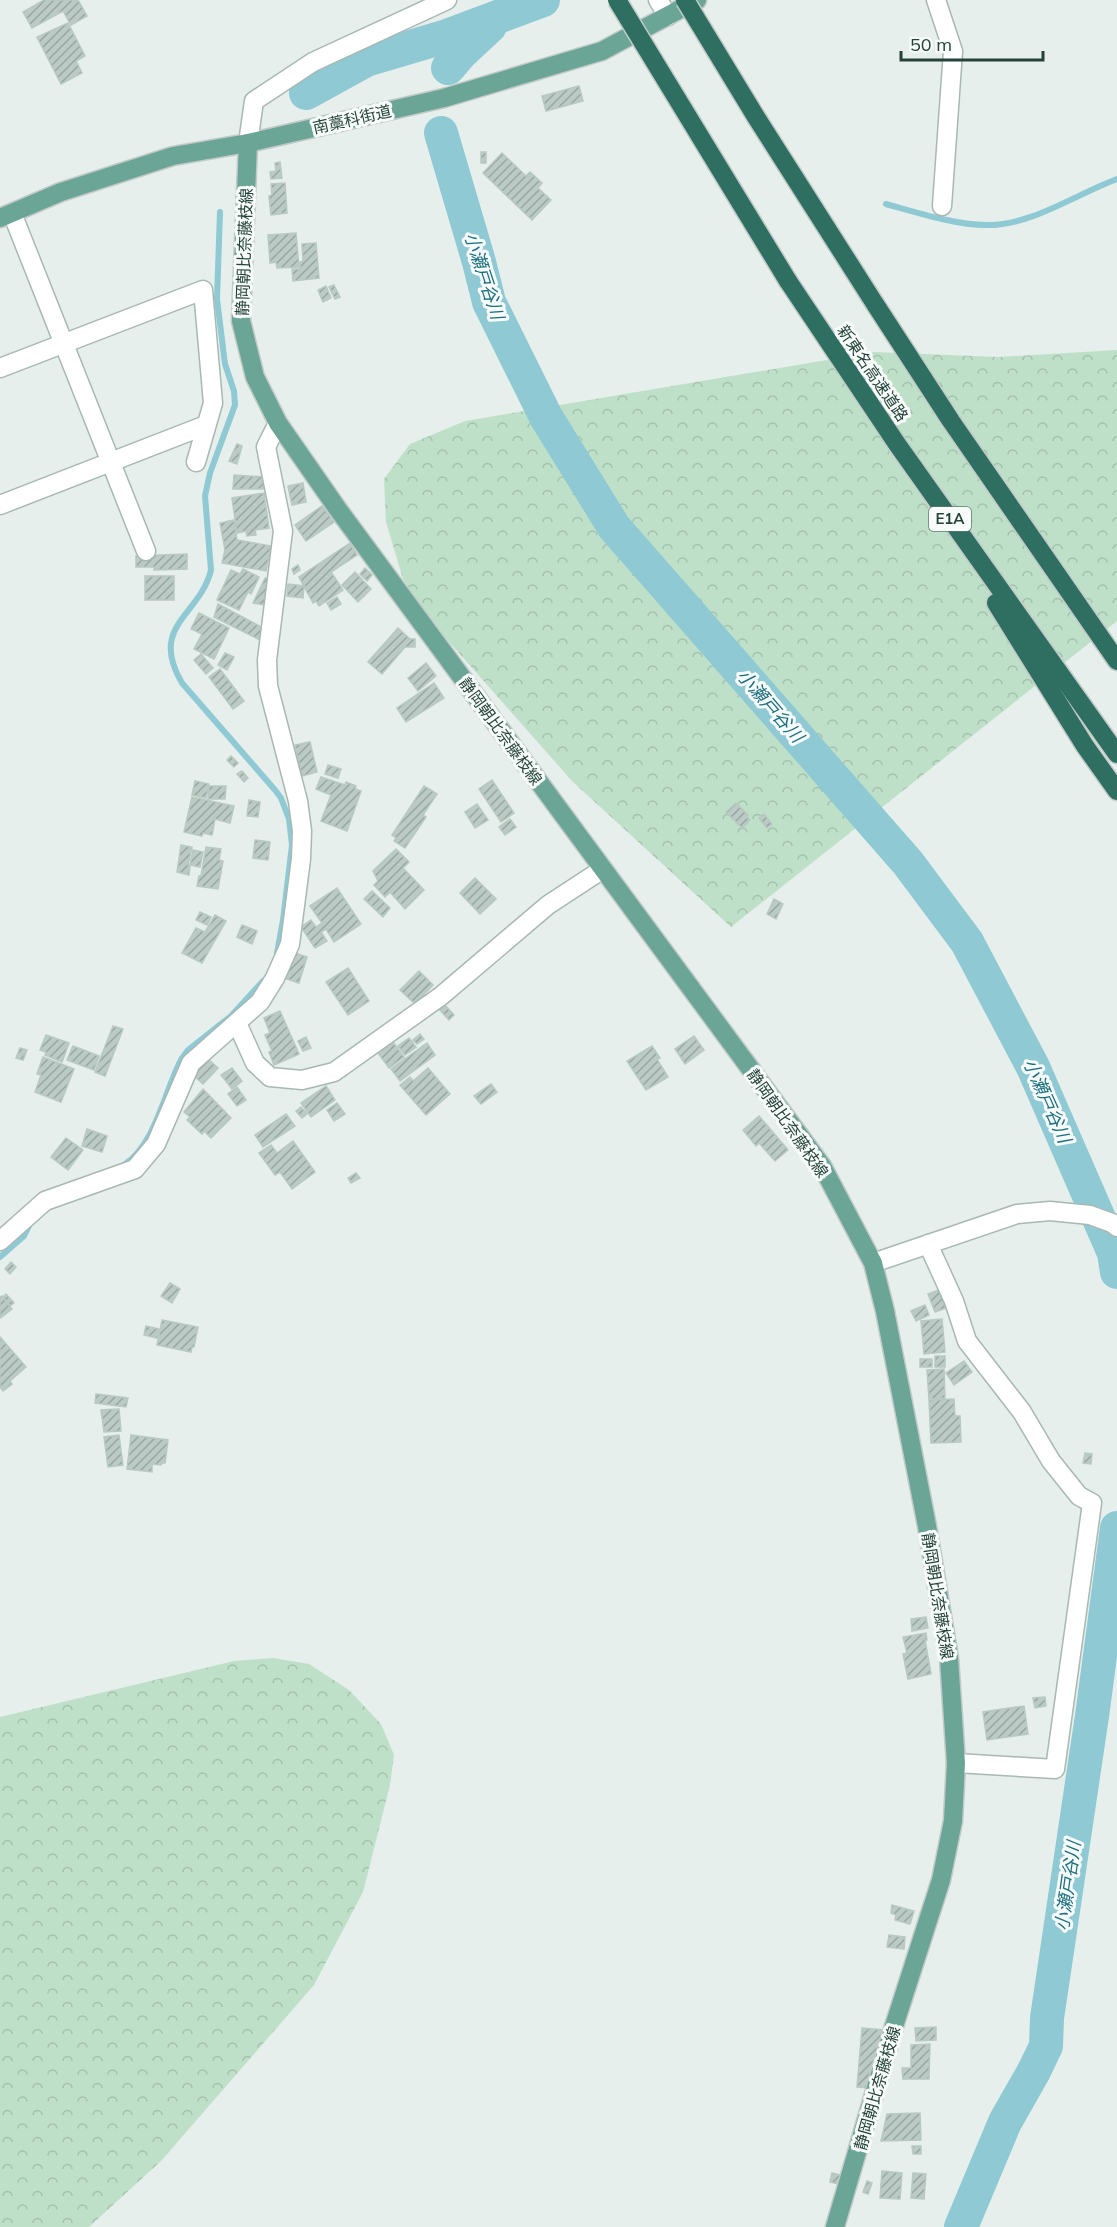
<svg xmlns="http://www.w3.org/2000/svg" width="1117" height="2227" viewBox="0 0 1117 2227" font-family="Mulish,'Noto Sans JP',sans-serif">
	<defs>
		<pattern id="forest-crowns" width="20" height="18" patternUnits="userSpaceOnUse" patternTransform="scale(1.5)"><rect width="20" height="18" fill="#bfe0c8"/><path d="M2 6a3 3 0 1 1 6 0M12 15a3 3 0 1 1 6 0" fill="none" stroke="#a4c1ad"/></pattern>
		<pattern id="building-hatch" width="6" height="6" patternUnits="userSpaceOnUse" patternTransform="scale(1.5)"><rect width="6" height="6" fill="#bbcac4"/><path d="M-1 1l2-2M0 6l6-6M5 7l2-2" fill="none" stroke="#98a6a0"/></pattern>
	</defs>
	<rect width="100%" height="100%" fill="#e6efeb"/>
	<!-- forest -->
	<g fill="url(#forest-crowns)">
		<polygon points="1117,350 1117,621 731,927 572,781 428,618 403,579 386,522 384,479 410,444 465,421 874,352 998,357"/>
		<polygon points="273,1658 309,1664 349,1690 381,1724 394,1755 390,1785 363,1892 314,1985 161,2161 89,2227 0,2227 0,1717 234,1661"/>
	</g>
	<g fill="none" stroke-linecap="round" stroke-linejoin="round">
		<!-- stream -->
		<g stroke="#8ec9d4" stroke-width="6">
			<path d="M886,204C915,212 956,225 986,225C1031,226 1076,194 1117,179"/>
			<path d="M220,212L217,299L225,364L234,391L235,405L210,473L205,496L211,570C200,616 148,625 182,683L275,790L281,798L289,819L292,845L283,920L277,953"/>
			<path d="M124,1165C156,1144 164,1091 182,1058L188,1050L231,1016L263,981"/>
			<polyline points="0,1257 24,1236 31,1222"/>
		</g>
		<!-- river -->
		<g stroke="#8ec9d4" stroke-width="34">
			<polyline points="448,68 461,53 490,26"/>
			<polyline points="306,93 366,60 447,36 543,0"/>
			<polyline points="441,133 479,262 489,302 546,417 614,527 908,863 967,942 1033,1067 1114,1253 1117,1272"/>
			<polyline points="961,2227 1005,2122 1034,2071 1046,2046 1047,2018 1092,1716 1117,1528"/>
		</g>
	</g>
	<!-- building -->
	<g fill="url(#building-hatch)" stroke="#b8c9c2" stroke-width="1.5">
		<polygon points="44,0 78,0 87,16 71,25 63,11 32,28 23,12"/>
		<polygon points="68,23 85,56 76,61 82,73 61,84 37,37"/>
		<polygon points="579,86 583,101 546,111 542,96"/>
		<rect x="481" y="152" width="5" height="11"/>
		<polygon points="502,153 526,176 530,172 542,183 538,188 551,200 532,220 483,173"/>
		<polygon points="280,162 282,178 271,179 270,172 276,171 275,163"/>
		<polygon points="285,183 287,213 271,215 269,196 272,195 271,184"/>
		<polygon points="296,233 299,267 277,268 276,262 270,263 268,235"/>
		<polygon points="316,243 319,278 293,281 292,269 300,269 300,262 303,261 302,244"/>
		<polygon points="334,285 340,297 335,299 329,287"/>
		<polygon points="326,286 331,298 323,302 318,290"/>
		<polygon points="237,444 242,446 237,464 229,461"/>
		<polygon points="234,475 265,477 264,489 233,489"/>
		<polygon points="303,483 306,502 292,505 288,486"/>
		<polygon points="264,493 269,528 255,530 256,535 247,536 246,531 237,533 232,498"/>
		<polygon points="322,506 334,522 306,541 295,525"/>
		<polygon points="234,520 237,540 271,546 266,571 222,563 225,550 220,523"/>
		<polygon points="350,543 357,555 331,572 343,590 319,606 316,601 313,603 299,577"/>
		<polygon points="187,554 187,569 154,570 154,567 136,567 136,556"/>
		<polygon points="298,565 300,570 294,574 292,569"/>
		<polygon points="365,568 372,575 367,581 360,574"/>
		<polygon points="243,569 259,577 251,594 248,592 239,610 217,600 231,570 240,574"/>
		<polygon points="355,572 371,589 358,602 342,585"/>
		<rect x="145" y="576" width="29" height="24"/>
		<polygon points="265,578 275,580 271,606 253,603"/>
		<polygon points="288,584 304,586 303,598 287,596"/>
		<polygon points="337,597 341,604 331,610 327,603"/>
		<polygon points="218,604 265,629 260,640 214,617"/>
		<polygon points="199,613 229,628 214,659 194,649 202,634 191,629"/>
		<polygon points="398,628 410,639 415,639 415,647 405,647 382,674 368,662"/>
		<polygon points="225,653 234,657 227,670 218,665"/>
		<polygon points="201,654 213,668 206,674 194,660"/>
		<polygon points="426,663 436,676 418,691 408,678"/>
		<polygon points="220,669 244,701 233,709 209,677"/>
		<polygon points="434,683 444,698 406,722 397,708"/>
		<polygon points="310,742 317,772 302,776 295,745"/>
		<polygon points="231,756 238,763 234,767 227,760"/>
		<polygon points="328,765 341,769 338,778 325,774"/>
		<polygon points="242,771 248,778 244,782 237,774"/>
		<polygon points="321,777 345,785 346,782 356,786 355,789 361,791 347,831 321,821 331,795 316,789"/>
		<polygon points="492,780 514,813 501,822 479,789"/>
		<polygon points="195,781 209,784 206,798 192,795"/>
		<polygon points="209,786 226,786 225,799 208,799"/>
		<polygon points="424,786 437,794 423,815 426,817 405,848 394,841 396,838 392,835"/>
		<polygon points="192,797 234,806 230,823 215,819 212,835 203,833 202,836 184,832"/>
		<polygon points="249,800 260,802 258,817 247,816"/>
		<polygon points="736,803 748,815 746,816 750,820 742,828 726,812"/>
		<polygon points="477,804 488,820 475,828 465,812"/>
		<polygon points="764,814 772,824 767,828 759,818"/>
		<polygon points="510,819 516,827 505,835 499,827"/>
		<polygon points="255,840 270,842 268,860 253,858"/>
		<polygon points="181,845 192,847 188,865 190,866 189,875 177,872"/>
		<polygon points="206,847 221,849 219,860 223,861 218,889 197,886 199,876 201,876"/>
		<polygon points="396,849 409,862 403,868 424,890 405,909 390,892 385,897 374,885 378,881 373,871"/>
		<polygon points="193,850 203,852 200,867 190,865"/>
		<polygon points="475,878 496,899 480,914 460,893"/>
		<polygon points="337,888 361,924 334,942 326,929 321,932 327,941 315,948 301,927 311,920 316,927 322,923 310,906"/>
		<polygon points="372,891 390,908 383,917 364,899"/>
		<polygon points="774,899 783,904 776,919 767,914"/>
		<polygon points="200,912 211,917 207,925 196,920"/>
		<polygon points="215,915 226,921 202,963 182,953 196,928 205,932"/>
		<polygon points="242,925 257,931 252,944 237,937"/>
		<polygon points="292,952 307,957 299,983 284,978"/>
		<polygon points="348,968 369,1001 348,1015 326,982"/>
		<polygon points="419,971 433,985 415,1004 400,990"/>
		<polygon points="444,1004 454,1015 449,1020 439,1009"/>
		<polygon points="280,1011 299,1054 274,1065 269,1052 272,1051 265,1035 270,1033 264,1018"/>
		<polygon points="113,1026 123,1029 105,1076 95,1072"/>
		<polygon points="420,1034 424,1039 417,1044 413,1040"/>
		<polygon points="46,1035 69,1043 62,1062 45,1055 46,1052 40,1050"/>
		<polygon points="694,1036 704,1050 685,1064 675,1049"/>
		<polygon points="306,1037 311,1048 303,1051 298,1041"/>
		<polygon points="409,1038 416,1047 405,1055 398,1046"/>
		<polygon points="393,1042 404,1057 389,1068 378,1053"/>
		<polygon points="427,1043 435,1055 400,1081 391,1069"/>
		<polygon points="73,1046 99,1056 94,1070 67,1060"/>
		<polygon points="652,1046 660,1058 657,1059 668,1077 646,1090 627,1061"/>
		<polygon points="20,1048 27,1050 23,1060 16,1058"/>
		<polygon points="43,1057 74,1069 61,1102 35,1092 41,1075 37,1074"/>
		<polygon points="207,1058 218,1068 203,1084 194,1076"/>
		<polygon points="232,1068 242,1081 232,1089 221,1075"/>
		<polygon points="428,1068 450,1094 426,1115 400,1085 410,1077 413,1081"/>
		<polygon points="491,1084 497,1092 481,1104 474,1096"/>
		<polygon points="326,1086 335,1100 311,1117 301,1103"/>
		<polygon points="237,1087 246,1100 237,1106 228,1094"/>
		<polygon points="203,1089 231,1118 211,1138 204,1131 202,1134 187,1120 190,1117 184,1112"/>
		<polygon points="337,1103 345,1114 334,1121 327,1110"/>
		<polygon points="301,1107 307,1114 302,1118 296,1111"/>
		<polygon points="286,1114 295,1126 263,1147 255,1135"/>
		<polygon points="759,1116 788,1150 775,1161 759,1143 756,1146 743,1130"/>
		<polygon points="87,1129 107,1136 102,1152 82,1146"/>
		<polygon points="66,1138 83,1150 68,1170 51,1157"/>
		<polygon points="293,1141 315,1172 292,1189 280,1172 275,1175 259,1153 271,1145 277,1153"/>
		<polygon points="356,1173 360,1178 351,1183 348,1178"/>
		<polygon points="11,1262 16,1267 10,1274 5,1269"/>
		<polygon points="170,1283 180,1289 172,1303 161,1296"/>
		<polygon points="939,1290 946,1308 935,1312 928,1294"/>
		<polygon points="6,1294 14,1303 10,1306 3,1297"/>
		<polygon points="2,1296 12,1309 0,1318 0,1297"/>
		<polygon points="925,1305 929,1315 916,1321 911,1311"/>
		<polygon points="942,1319 945,1352 924,1354 921,1321"/>
		<polygon points="162,1320 198,1327 194,1347 192,1347 191,1352 157,1345"/>
		<polygon points="146,1326 159,1329 157,1338 144,1335"/>
		<polygon points="0,1337 26,1367 10,1381 12,1384 3,1391 0,1387"/>
		<rect x="935" y="1356" width="10" height="11"/>
		<rect x="920" y="1359" width="12" height="8"/>
		<polygon points="964,1361 972,1372 954,1385 946,1373"/>
		<polygon points="944,1369 945,1398 929,1399 927,1370"/>
		<polygon points="96,1394 128,1398 126,1407 95,1403"/>
		<polygon points="954,1399 955,1416 960,1416 961,1442 931,1443 929,1400"/>
		<polygon points="119,1409 121,1431 104,1432 101,1410"/>
		<polygon points="119,1435 123,1465 108,1467 104,1437"/>
		<polygon points="131,1435 168,1440 165,1463 162,1463 161,1465 152,1464 152,1472 127,1469"/>
		<polygon points="1085,1453 1092,1454 1091,1464 1083,1463"/>
		<polygon points="926,1617 928,1628 912,1631 911,1619"/>
		<polygon points="926,1633 927,1640 925,1640 931,1674 908,1679 903,1654 907,1653 903,1637"/>
		<polygon points="1045,1697 1046,1706 1035,1708 1033,1698"/>
		<polygon points="1024,1706 1028,1734 987,1740 983,1712"/>
		<polygon points="892,1905 914,1911 910,1924 895,1920 896,1915 891,1913"/>
		<polygon points="889,1935 905,1937 904,1949 887,1947"/>
		<polygon points="936,2027 936,2040 916,2041 915,2028"/>
		<polygon points="862,2028 884,2030 869,2088 857,2087"/>
		<polygon points="930,2044 929,2079 903,2079 902,2068 911,2068 911,2045"/>
		<polygon points="920,2113 921,2140 881,2141 887,2114"/>
		<polygon points="912,2146 921,2146 921,2154 913,2154"/>
		<polygon points="882,2171 902,2173 900,2199 880,2198"/>
		<polygon points="832,2173 841,2175 839,2184 830,2182"/>
		<polygon points="913,2173 926,2174 924,2199 911,2198"/>
		<polygon points="867,2181 872,2183 868,2194 863,2192"/>
	</g>
	<g fill="none" stroke-linecap="round" stroke-linejoin="round">
		<defs>
			<g id="minor">
				<polyline points="658,0 668,16"/>
				<polyline points="936,0 953,51 942,206"/>
				<polyline points="248,143 254,101 313,62 447,0"/>
				<polyline points="12,213 146,551"/>
				<polyline points="0,368 203,290 213,403 196,462"/>
				<polyline points="0,505 206,425"/>
				<polyline points="237,1023 255,1063 270,1077 302,1080 334,1072 441,996 548,905 603,869"/>
				<polyline points="0,1241 45,1201 135,1169 156,1144 191,1063 260,1002 275,978 290,944 301,859 302,831 298,801 268,686 267,660 283,531 266,447 278,423"/>
				<polyline points="928,1244 954,1301 967,1341 1022,1412 1051,1461 1079,1496 1092,1503 1055,1769 956,1763"/>
				<polyline points="873,1263 1017,1214 1050,1211 1090,1215 1112,1223 1117,1227"/>
			</g>
			<g id="major">
				<polyline points="248,143 241,321 255,377 278,423 337,508 822,1166 873,1263 885,1311 927,1526 949,1658 956,1763 953,1821 941,1880 895,2023 835,2227"/>
				<polyline points="0,218 61,192 173,156 248,143 444,98 602,51 697,0"/>
			</g>
			<g id="highway">
				<polyline points="788,281 897,444 1117,754"/>
				<polyline points="875,304 951,421 1117,661"/>
				<polyline points="996,603 1085,746 1117,791"/>
			</g>
		</defs>
		<!-- minor casing -->
		<use href="#minor" stroke="#a8b8b2" stroke-width="21"/>
		<!-- major casing -->
		<use href="#major" stroke="#c2cac8" stroke-width="21"/>
		<!-- highway casing -->
		<use href="#highway" stroke="#c2cac8" stroke-width="21"/>
		<!-- minor -->
		<use href="#minor" stroke="#fff" stroke-width="18"/>
		<!-- major -->
		<use href="#major" stroke="#6aa596" stroke-width="18"/>
		<!-- highway -->
		<use href="#highway" stroke="#2f6f62" stroke-width="18"/>
		<defs>
			<g id="highway-bridge">
				<polyline points="617,0 788,281"/>
				<polyline points="685,0 756,117 875,304"/>
			</g>
		</defs>
		<!-- highway-bridge casing -->
		<use href="#highway-bridge" stroke="#c2cac8" stroke-width="21" stroke-linecap="butt"/>
		<!-- highway-bridge -->
		<use href="#highway-bridge" stroke="#2f6f62" stroke-width="18"/>
	</g>
	<g text-anchor="middle" stroke-width="6" stroke-linejoin="round" paint-order="stroke">
		<!-- shield labels -->
		<rect fill="#f7fbf9" stroke="#637a73" stroke-width="1.5" x="929" y="507" width="42" height="24" rx="4.5"/>
		<g font-size="15" font-weight="bold" fill="#24423a">
			<text x="950" y="524">E1A</text>
		</g>
		<!-- street labels -->
		<g font-size="16" fill="#24423a" stroke="#f7fbf9">
			<text transform="translate(352 119) rotate(-13)" y="6">南藁科街道</text>
			<text transform="translate(244 252) rotate(-88)" y="6">静岡朝比奈藤枝線</text>
			<text transform="translate(873 373) rotate(56)" y="6">新東名高速道路</text>
			<text transform="translate(501 731) rotate(54)" y="6">静岡朝比奈藤枝線</text>
			<text transform="translate(788 1123) rotate(55)" y="6">静岡朝比奈藤枝線</text>
			<text transform="translate(938 1596) rotate(81)" y="6">静岡朝比奈藤枝線</text>
			<text transform="translate(877 2088) rotate(-74)" y="6">静岡朝比奈藤枝線</text>
		</g>
		<!-- water labels -->
		<g font-size="18" font-style="italic" fill="#1c6f80" stroke="#f7fbf9">
			<text transform="translate(484 276) rotate(72)" y="6">小瀬戸谷川</text>
			<text transform="translate(770 706) rotate(49)" y="6">小瀬戸谷川</text>
			<text transform="translate(1047 1101) rotate(66)" y="6">小瀬戸谷川</text>
			<text transform="translate(1068 1886) rotate(-82)" y="6">小瀬戸谷川</text>
		</g>
	</g>
	<!-- scale -->
	<path d="M901 51v9h142v-9" fill="none" stroke="#24423a" stroke-width="3"/>
	<text x="910" y="51" font-size="18" fill="#24423a" stroke="#f7fbf9" stroke-width="4.5" paint-order="stroke">50 m</text>
</svg>
